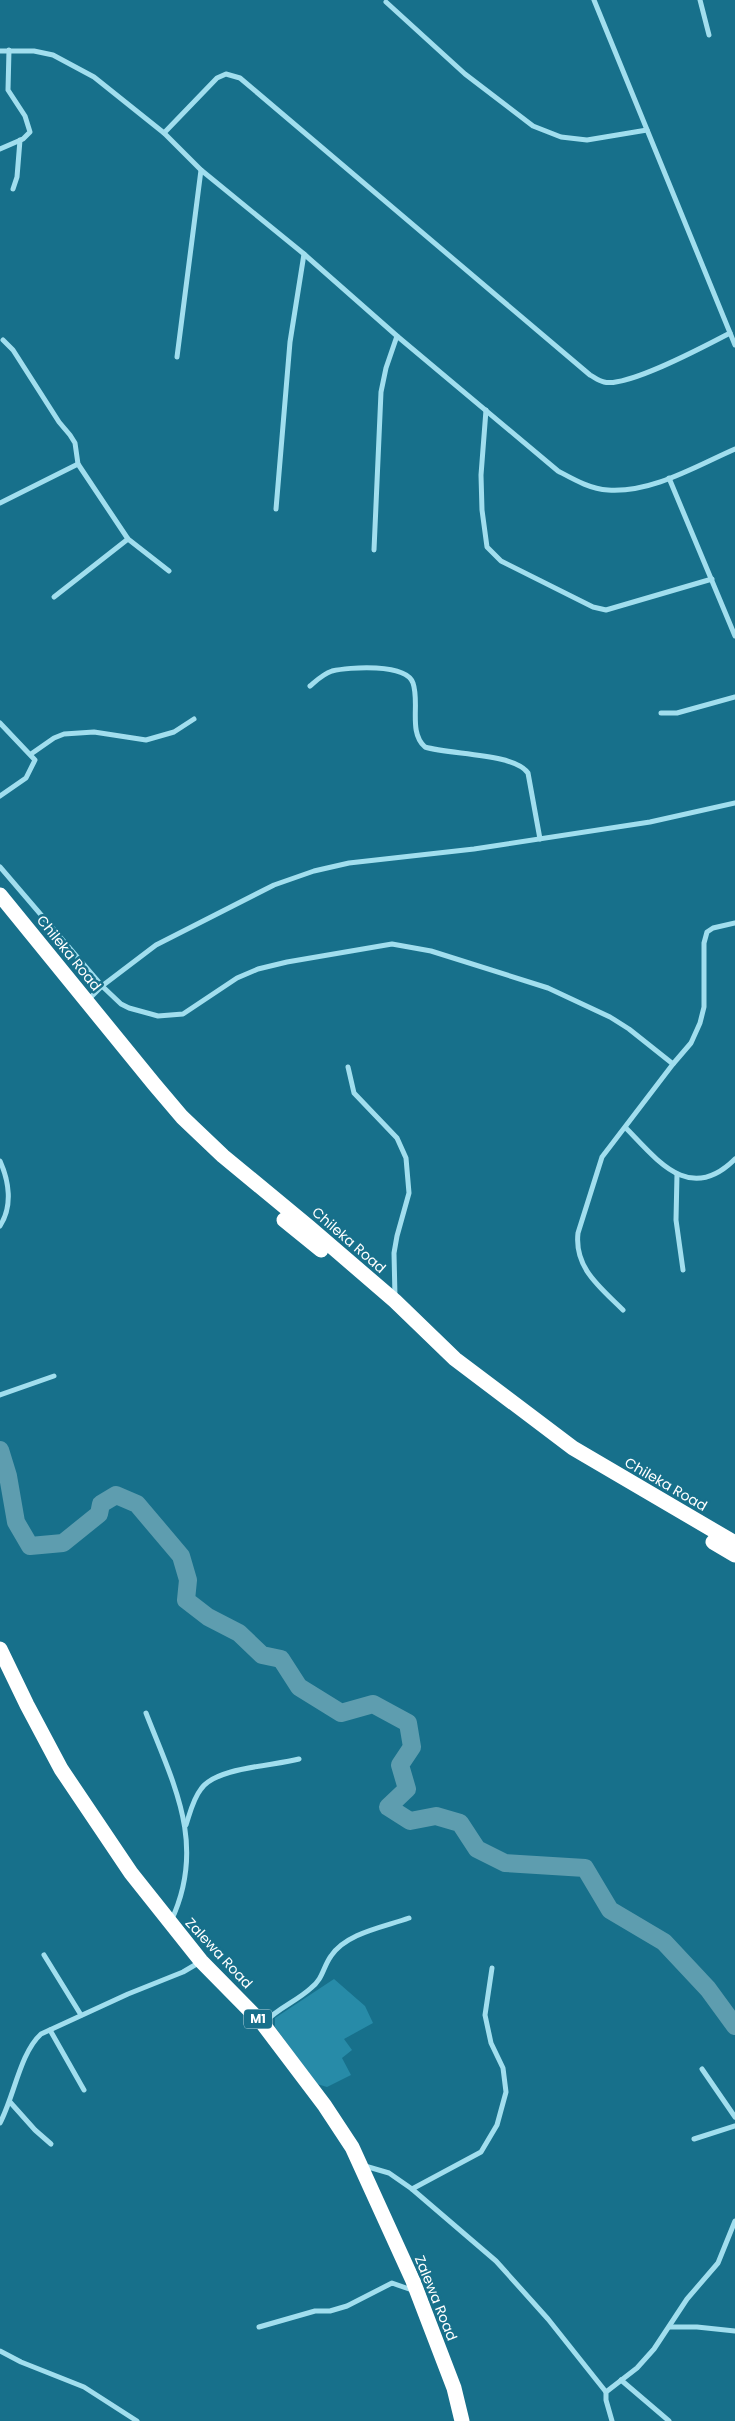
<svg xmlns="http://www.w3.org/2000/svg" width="735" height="2421" viewBox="0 0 735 2421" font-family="Poppins,sans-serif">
	<rect width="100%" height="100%" fill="#17708b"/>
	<!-- green -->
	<polygon fill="#278ba8" points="334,1979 365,2006 373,2023 344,2039 352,2050 342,2058 351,2075 327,2087 317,2084 275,2027 275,2018"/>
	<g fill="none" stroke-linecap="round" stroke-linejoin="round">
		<!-- river -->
		<polyline stroke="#5e9daf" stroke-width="18" points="0,1450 8,1476 16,1522 30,1546 63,1543 99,1514 101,1504 116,1495 137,1504 181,1556 188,1580 186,1600 208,1617 239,1633 262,1655 281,1659 299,1687 341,1713 373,1704 408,1723 412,1747 400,1765 407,1789 388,1807 410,1821 436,1816 460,1823 477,1849 505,1863 585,1868 610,1910 664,1942 708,1989 735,2026"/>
		<!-- street -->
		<g stroke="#a1deee" stroke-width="5">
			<polyline points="594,0 735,345"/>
			<polyline points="700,0 709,35"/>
			<polyline points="386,2 465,74 533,126 561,137 587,140 647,130"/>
			<path d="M0,51H34L53,55L94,77L164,133L201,170L304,254L397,336L558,471C573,479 590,489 608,490C652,493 696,466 735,449"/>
			<path d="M164,133L217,78L226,74L240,78L590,375C594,377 599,381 604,382C627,388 707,345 730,333"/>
			<polyline points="0,149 23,139 30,132 25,116 8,90 9,50"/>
			<polyline points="13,189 17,177 20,140"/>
			<polyline points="3,340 13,350 59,422 70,435 75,443 78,464 128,539 169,571"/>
			<polyline points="177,357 201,170"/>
			<polyline points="486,410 481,475 482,510 487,547 501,561 593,607 606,610 712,579"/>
			<polyline points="669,478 735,636"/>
			<polyline points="0,503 78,464"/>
			<polyline points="276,509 290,342 304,254"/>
			<polyline points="374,550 381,392 386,368 397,336"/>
			<polyline points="54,597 128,539"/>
			<path d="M310,686C317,680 323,674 332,671C349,667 406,663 413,683C420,703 408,732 425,747C450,755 514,753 528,773L540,839"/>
			<polyline points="661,713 677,713 735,697"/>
			<polyline points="0,723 35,760 26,778 0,796"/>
			<polyline points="31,754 54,738 64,734 94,732 146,740 174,732 194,719"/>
			<polyline points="0,867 102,986 121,1004 129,1008 158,1016 183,1014 237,978 258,969 287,962 392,944 431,951 548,988 610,1017 629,1029 673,1064"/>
			<polyline points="87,1001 102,986 156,945 274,885 314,871 349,863 474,849 650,822 735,803"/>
			<polyline points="348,1067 354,1093 397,1138 406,1158 409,1193 397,1236 394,1253 395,1297"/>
			<path d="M626,1128C658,1161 690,1204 735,1159"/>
			<path d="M0,1161C9,1181 13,1206 0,1226"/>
			<polyline points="677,1174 676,1220 683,1270"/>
			<path d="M623,1310C600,1287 574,1268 578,1233L602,1157L673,1064L691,1043L700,1023L704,1007V943L707,932L713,928L735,923"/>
			<polyline points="0,1395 54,1376"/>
			<path d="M146,1713C174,1785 207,1845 171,1921"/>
			<path d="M186,1825C190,1813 193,1799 201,1789C216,1767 274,1766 299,1759"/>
			<polyline points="44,1955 81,2015"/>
			<path d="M265,2022C278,2008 297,2001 311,1988C323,1979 323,1967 331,1956C346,1933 384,1927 409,1918"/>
			<polyline points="50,2030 84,2090"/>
			<polyline points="702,2069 735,2117"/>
			<polyline points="10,2102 35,2130 51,2144"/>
			<path d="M0,2123C14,2097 20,2053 41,2034L128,1994L183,1972L200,1962"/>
			<polyline points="694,2139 735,2126"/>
			<polyline points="365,2166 389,2173 412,2189 496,2261 548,2319 606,2392"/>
			<polyline points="412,2189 481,2152 497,2125 506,2092 503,2068 491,2043 485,2015 492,1968"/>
			<polyline points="259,2327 315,2311 330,2311 347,2306 392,2283 412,2290"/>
			<polyline points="670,2327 697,2327 735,2331"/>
			<polyline points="0,2351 21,2362 84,2387 137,2421"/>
			<polyline points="621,2380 669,2421"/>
			<polyline points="612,2421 606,2400 606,2392 637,2368 654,2349 687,2299 718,2263 735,2221"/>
		</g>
		<!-- highway -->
		<g stroke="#fff" stroke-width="15">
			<polyline points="0,895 154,1084 182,1117 223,1156 309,1227 395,1301 455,1359 573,1448 735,1543"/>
			<polyline points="284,1220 321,1250"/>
			<polyline points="713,1542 735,1555"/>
			<polyline points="0,1649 27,1705 61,1769 131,1873 201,1961 263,2024 325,2106 352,2147 413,2281 454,2388 462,2421"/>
		</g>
	</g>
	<g text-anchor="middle" stroke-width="5" stroke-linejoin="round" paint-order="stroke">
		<!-- shield labels -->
		<rect fill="#17708b" stroke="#b9d4dc" stroke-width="1" x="244" y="2009.5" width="28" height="19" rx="4"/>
		<g font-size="12" font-weight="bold" fill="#fff">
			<text x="258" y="2023">M1</text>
		</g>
		<!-- street labels -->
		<g font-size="14" fill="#fff" stroke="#17708b">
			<text transform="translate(69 953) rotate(51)" y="5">Chileka Road</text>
			<text transform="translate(349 1240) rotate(41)" y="5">Chileka Road</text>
			<text transform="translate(666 1484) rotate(30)" y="5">Chileka Road</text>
			<text transform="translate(219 1953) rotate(47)" y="5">Zalewa Road</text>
			<text transform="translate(436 2298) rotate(68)" y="5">Zalewa Road</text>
		</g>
	</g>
</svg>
